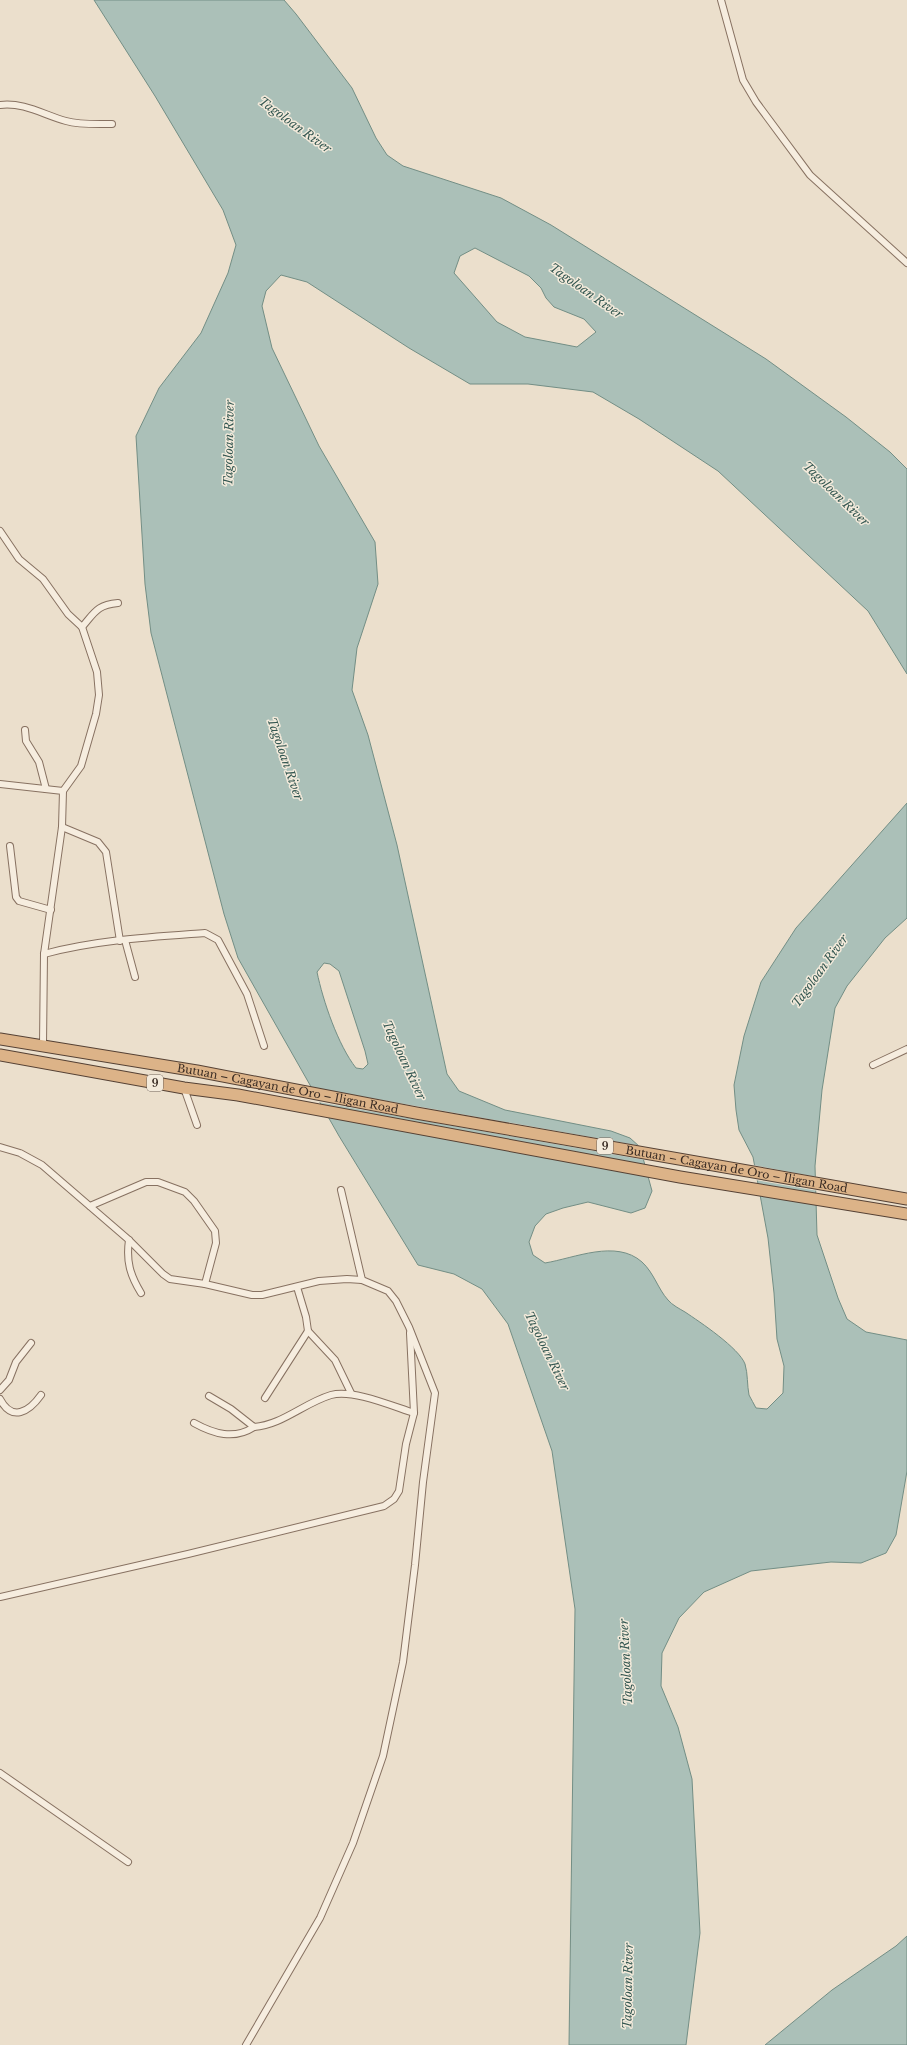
<svg xmlns="http://www.w3.org/2000/svg" width="907" height="2045" viewBox="0 0 907 2045" font-family="'Libre Baskerville',serif">
	<rect width="100%" height="100%" fill="#ebdfcc"/>
	<!-- water -->
	<g fill="#abc0b8" stroke="#738e85" fill-rule="evenodd">
		<path d="M94,0H284L296,14L352,88L376,138L387,155L403,166L501,198L551,225L766,359L846,417L890,452L907,469V674L868,611L718,471L639,419L593,392L528,384H470L409,348L307,282L281,275L266,291L262,306L272,348L319,446L375,542L378,584L357,648L352,690L368,735L397,845L447,1074L459,1091L505,1110L611,1131L630,1138L640,1147L652,1191L645,1208L631,1213L588,1202L563,1208L546,1214L535,1226L529,1242L533,1255L545,1263C575,1258 616,1239 642,1262C654,1273 658,1289 668,1300C672,1305 680,1309 685,1312C700,1322 739,1348 745,1364C748,1374 747,1385 749,1395C751,1399 754,1404 756,1408L767,1409L783,1393L784,1366L777,1339L774,1293L768,1238L753,1157L739,1130L736,1110L734,1085L744,1036L761,982L796,928L907,803V918L885,938L847,986L835,1008L822,1090L815,1166L817,1235L838,1298L847,1319L866,1332L907,1340V1471L896,1535L886,1553L861,1563L831,1562L751,1571L704,1592L679,1618L662,1653L661,1686L678,1727L692,1779L700,1933L686,2045H569L575,1609L552,1451L508,1324L482,1289L454,1274L418,1265L339,1136L260,997L238,958L224,914L151,633L145,584L136,436L159,388L201,333L228,273L236,245L223,210L155,96ZM475,248L529,276L541,288L546,298L554,307L584,319L596,332L577,347L525,337L497,322L454,273L460,256ZM324,963L330,964L339,971L365,1051L368,1064L363,1069L356,1068C338,1045 323,1001 317,972Z"/>
		<polygon points="907,1936 907,2045 765,2045 832,1990 896,1946"/>
	</g>
	<!-- pier -->
	<g fill="#ebdfcc">
		<polygon points="309,1087 641,1146 645,1160 318,1102"/>
		<polygon points="753,1165 817,1177 818,1191 755,1180"/>
	</g>
	<g fill="none" stroke-linecap="round" stroke-linejoin="round">
		<defs>
			<g id="minor">
				<polyline points="721,0 743,80 756,102 810,175 907,263"/>
				<path d="M0,105C24,102 44,115 66,121C80,125 97,124 112,124"/>
				<polyline points="0,531 19,559 43,579 68,614 82,627 97,672 99,695 96,714 81,766 63,791"/>
				<path d="M82,627C95,612 97,605 118,603"/>
				<polyline points="25,730 26,741 39,762 46,789"/>
				<polyline points="0,784 63,791 62,827 44,954 43,1045"/>
				<polyline points="62,827 98,842 106,852 120,941"/>
				<polyline points="10,846 16,897 19,901 51,910"/>
				<polyline points="125,940 135,977"/>
				<path d="M44,954C96,940 151,937 205,933L218,940L247,994L264,1046"/>
				<polyline points="873,1065 907,1049"/>
				<polyline points="184,1088 197,1125"/>
				<polyline points="0,1147 20,1153 42,1165 129,1240 163,1274 170,1279 205,1284 252,1295 262,1295 319,1281 347,1279 362,1280 388,1291 396,1301 409,1327 435,1393 423,1482 415,1565 403,1662 383,1756 353,1843 320,1918 246,2045"/>
				<polyline points="341,1190 362,1280"/>
				<polyline points="90,1206 146,1182 158,1182 185,1192 194,1201 215,1231 216,1243 205,1284"/>
				<path d="M129,1240C126,1261 130,1275 141,1293"/>
				<polyline points="308,1331 335,1360 351,1393"/>
				<polyline points="0,1390 9,1380 16,1362 31,1343"/>
				<path d="M209,1396L231,1409L254,1427C282,1425 304,1403 331,1395C353,1389 392,1406 414,1413"/>
				<polyline points="265,1398 308,1331 306,1317 297,1287"/>
				<path d="M0,1399C12,1422 29,1412 41,1395"/>
				<path d="M194,1423C214,1434 234,1440 254,1427"/>
				<polyline points="0,1597 188,1554 384,1506 394,1499 399,1491 406,1444 414,1413 410,1333"/>
				<polyline points="0,1773 128,1862"/>
			</g>
			<g id="trunk">
				<path id="s1" d="M0,1039L197,1071L416,1113L907,1199"/>
				<polyline points="0,1055 184,1088 238,1095 680,1177 907,1214"/>
			</g>
		</defs>
		<!-- minor casing -->
		<use href="#minor" stroke="#877161" stroke-width="8"/>
		<!-- trunk casing -->
		<use href="#trunk" stroke="#554134" stroke-width="13"/>
		<!-- minor -->
		<use href="#minor" stroke="#f6eddf" stroke-width="6"/>
		<!-- trunk -->
		<use href="#trunk" stroke="#dcb388" stroke-width="11"/>
	</g>
	<g text-anchor="middle" stroke-width="3" stroke-linejoin="round" paint-order="stroke">
		<!-- shield labels -->
		<g fill="#f3eadb" stroke="#71645a" stroke-width="1">
			<rect x="147" y="1075" width="16" height="16" rx="3"/>
			<rect x="597" y="1138" width="16" height="16" rx="3"/>
		</g>
		<g font-size="10" font-weight="bold" fill="#392b23">
			<text x="155" y="1087">9</text>
			<text x="605" y="1150">9</text>
		</g>
		<!-- street labels -->
		<g font-size="11" fill="#392b23" stroke="#f3eadb">
			<text dy="4" stroke="none"><textPath href="#s1" startOffset="292">Butuan – Cagayan de Oro – Iligan Road</textPath></text>
			<text dy="4" stroke="none"><textPath href="#s1" startOffset="748">Butuan – Cagayan de Oro – Iligan Road</textPath></text>
		</g>
		<!-- water labels -->
		<g font-size="12" font-style="italic" fill="#345751" stroke="#f3eadb">
			<text transform="translate(295 125) rotate(36)" y="4">Tagoloan River</text>
			<text transform="translate(586 291) rotate(35)" y="4">Tagoloan River</text>
			<text transform="translate(229 443) rotate(-89)" y="4">Tagoloan River</text>
			<text transform="translate(836 494) rotate(44)" y="4">Tagoloan River</text>
			<text transform="translate(285 759) rotate(71)" y="4">Tagoloan River</text>
			<text transform="translate(820 971) rotate(-54)" y="4">Tagoloan River</text>
			<text transform="translate(404 1060) rotate(65)" y="4">Tagoloan River</text>
			<text transform="translate(547 1351) rotate(64)" y="4">Tagoloan River</text>
			<text transform="translate(626 1662) rotate(-93)" y="4">Tagoloan River</text>
			<text transform="translate(628 1986) rotate(-89)" y="4">Tagoloan River</text>
		</g>
	</g>
</svg>
